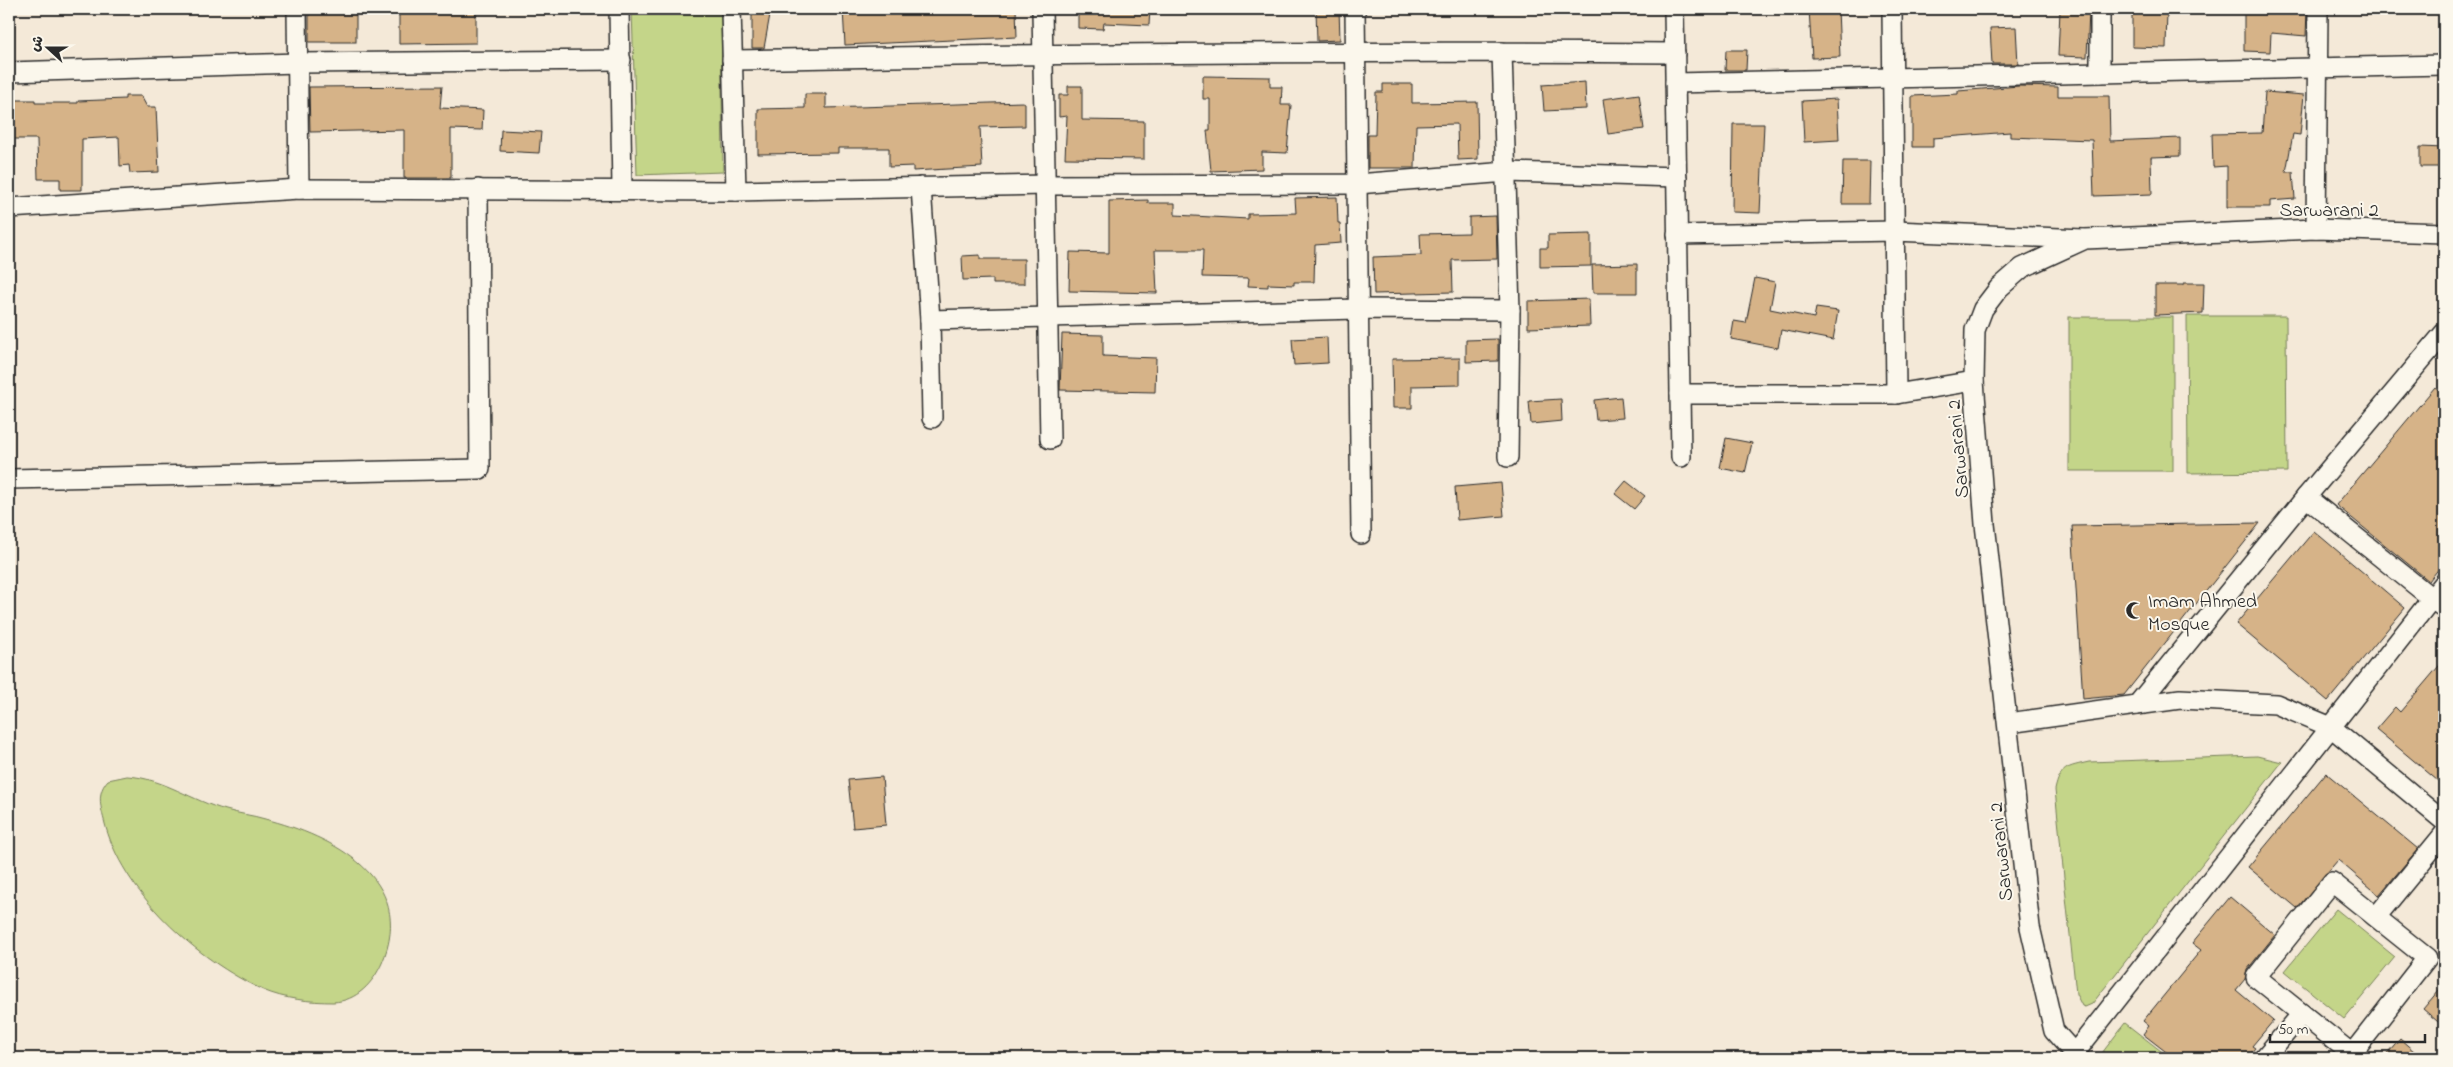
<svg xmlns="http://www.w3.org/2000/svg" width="2453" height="1067" viewBox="0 0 2453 1067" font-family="'Indie Flower','Playpen Sans Arabic',sans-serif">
	<rect width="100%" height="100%" fill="#f4e9d8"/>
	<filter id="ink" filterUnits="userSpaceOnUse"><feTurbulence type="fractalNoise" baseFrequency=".02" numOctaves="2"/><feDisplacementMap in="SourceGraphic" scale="10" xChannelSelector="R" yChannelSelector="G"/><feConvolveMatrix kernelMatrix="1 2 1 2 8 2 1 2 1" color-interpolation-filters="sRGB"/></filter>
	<g filter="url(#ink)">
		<!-- green -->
		<g fill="#c4d589" stroke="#78805a">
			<polygon points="632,9 721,9 723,172 637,175"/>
			<polygon points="2187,316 2286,316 2287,472 2188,473"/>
			<rect x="2069" y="317" width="104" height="154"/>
			<path d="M2257,756L2282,762L2092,1004L2085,1007L2082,1006L2076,994L2055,790C2060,767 2067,767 2089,762Z"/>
			<path d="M127,776C163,778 192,801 226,810C239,814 252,815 265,819C332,836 418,879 382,963C373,983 357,1001 333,1002C310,1002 284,999 263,990C197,960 121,892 104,820C100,805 97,792 108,780Z"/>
			<polygon points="2336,909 2395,957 2344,1019 2285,971"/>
			<polygon points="2125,1023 2170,1058 2109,1058 2102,1053"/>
		</g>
		<!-- building -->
		<g fill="#d6b388" stroke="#2b2b2b">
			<rect x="309" y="9" width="47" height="33"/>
			<polygon points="399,9 476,9 476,43 399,44"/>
			<polygon points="752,9 771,9 764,48 752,48"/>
			<polygon points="843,9 1016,9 1017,37 845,45"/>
			<polygon points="1078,9 1150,9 1149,25 1104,23 1103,29 1078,28"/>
			<polygon points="1316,9 1339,9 1340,40 1317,41"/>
			<polygon points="1809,9 1838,9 1840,57 1812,58"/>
			<polygon points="2132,9 2167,10 2166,48 2132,47"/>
			<polygon points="2244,9 2307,9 2306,36 2271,33 2270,52 2244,51"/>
			<polygon points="2060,10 2089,11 2087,57 2058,56"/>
			<polygon points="2016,27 2018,64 1992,64 1990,28"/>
			<polygon points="1726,50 1747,50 1746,70 1725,70"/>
			<polygon points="1203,76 1270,77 1270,87 1282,87 1281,105 1291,105 1287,153 1262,152 1262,169 1211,171 1207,130 1210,130 1210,99 1203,99"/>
			<polygon points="1585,82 1586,109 1544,111 1542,85"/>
			<polygon points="1383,84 1412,84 1412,103 1477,102 1478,159 1458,160 1457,124 1416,125 1415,168 1368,168 1368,135 1375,135 1376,92 1383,92"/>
			<polygon points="442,86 440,108 483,110 482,130 451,129 451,178 404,178 404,130 310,132 309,87"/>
			<polygon points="1068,86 1082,86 1082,120 1144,121 1144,159 1065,158 1067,116 1059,117 1059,95 1068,95"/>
			<polygon points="2019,86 2058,87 2058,96 2109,96 2110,141 2180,138 2180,156 2151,157 2152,194 2094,196 2092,140 2010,137 2010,132 1933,138 1933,147 1912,147 1912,96 1958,94 1958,91"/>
			<polygon points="2265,92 2304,95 2300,135 2293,134 2286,172 2293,172 2295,199 2270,201 2270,207 2227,207 2227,166 2213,167 2212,134 2262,133"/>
			<polygon points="805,94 826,94 826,108 1023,102 1025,103 1025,126 980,127 982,167 913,171 913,166 889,167 889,148 838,148 838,153 758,154 758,109 805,108"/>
			<polygon points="1639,94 1644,129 1608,134 1603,99"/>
			<polygon points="125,96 141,96 147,107 156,107 159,172 130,173 129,165 120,166 119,137 82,139 82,190 60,190 60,179 38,179 37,139 11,139 11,131 9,131 9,106 16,106 16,100 35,100 35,103 78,103 78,101 125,99"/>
			<polygon points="1837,99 1839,140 1804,142 1802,101"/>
			<polygon points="1733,124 1764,124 1760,213 1732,212"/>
			<polygon points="501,130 541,132 539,153 500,151"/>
			<polygon points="2420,147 2444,148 2444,167 2420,167"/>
			<polygon points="1843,161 1870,161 1869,204 1842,204"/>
			<polygon points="1337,197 1338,223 1340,223 1341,243 1315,245 1314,282 1294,282 1294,285 1268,284 1268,287 1248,286 1249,278 1202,277 1203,250 1155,250 1157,293 1069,291 1070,252 1109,253 1109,201 1148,200 1148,203 1175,203 1175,215 1248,219 1248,214 1296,213 1295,198"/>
			<polygon points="1496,216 1497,259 1452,260 1453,292 1374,294 1373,257 1421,255 1420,234 1469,233 1469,217"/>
			<polygon points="1591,234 1591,266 1540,267 1540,248 1548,248 1548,235"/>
			<polygon points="980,255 980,259 1024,259 1024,284 993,284 993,279 963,280 962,256"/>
			<polygon points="1637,264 1637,293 1593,293 1592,265"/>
			<polygon points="1755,278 1775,282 1770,309 1814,318 1816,308 1838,311 1833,340 1781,330 1778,348 1731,339 1734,321 1746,323"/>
			<polygon points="2183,283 2204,283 2203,313 2155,315 2155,285 2183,285"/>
			<polygon points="1589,299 1590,326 1528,328 1528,301"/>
			<polygon points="1062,334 1103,335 1103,356 1156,358 1155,392 1060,390"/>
			<polygon points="1327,337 1328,363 1294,365 1292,339"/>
			<polygon points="1498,339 1498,361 1466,362 1466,340"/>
			<polygon points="1460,358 1460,385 1412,386 1412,408 1393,408 1392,359"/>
			<polygon points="2435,387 2444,395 2444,562 2429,581 2336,505"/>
			<polygon points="1621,397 1623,418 1596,420 1594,400"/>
			<polygon points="1561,399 1562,421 1531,424 1529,401"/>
			<polygon points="1726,438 1752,443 1745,473 1720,468"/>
			<polygon points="1626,481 1645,496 1634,509 1615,494"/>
			<polygon points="1501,483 1504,516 1457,520 1455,487"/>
			<polygon points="2260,523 2124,695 2083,699 2072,526"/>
			<polygon points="2314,531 2405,608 2328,701 2236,624"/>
			<polygon points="2444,660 2444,786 2376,729 2395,707 2400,712"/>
			<polygon points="2326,773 2418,849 2379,895 2338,860 2297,908 2248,867"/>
			<polygon points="882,777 886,825 853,828 848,780"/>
			<polygon points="2230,897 2275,935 2247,970 2245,979 2236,990 2273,1021 2252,1046 2255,1048 2247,1058 2174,1058 2143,1034 2149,1026 2143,1021 2201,950 2192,943"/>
			<polygon points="2444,984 2444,1027 2423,1009"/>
			<polygon points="2400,1039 2422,1058 2384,1058"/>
		</g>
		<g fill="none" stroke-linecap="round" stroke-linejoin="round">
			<defs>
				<g id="minor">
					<polyline points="297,9 299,189"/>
					<polyline points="619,9 622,189"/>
					<polyline points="731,9 736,191"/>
					<polyline points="1042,9 1050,439"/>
					<polyline points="1355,9 1361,534"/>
					<polyline points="1674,9 1681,457"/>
					<polyline points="1892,9 1896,394"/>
					<polyline points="2100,9 2100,73"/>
					<polyline points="1502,52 1510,310 1508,457"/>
					<path d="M732,60C1046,53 1360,51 1675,53"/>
					<polyline points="9,72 298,63 621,60"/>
					<polyline points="1675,83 2444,65"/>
					<polyline points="921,187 930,320 932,418"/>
					<polyline points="9,208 299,189 736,191 1046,185 1357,184 1507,172 1677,177"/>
					<polyline points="2316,229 2318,9"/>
					<polyline points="1677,235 1895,231 2083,239"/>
					<polyline points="930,320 1358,309 1510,310"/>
					<polyline points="1680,394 1896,394 1974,381"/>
					<polyline points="9,479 480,469 478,189"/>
					<polyline points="2306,497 2444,608"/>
					<polyline points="2137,705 2306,497 2444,333"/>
					<polyline points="2008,723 2180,699 2276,704 2331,727 2444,821"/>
					<polygon points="2332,882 2427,958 2352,1054 2256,977"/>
					<polyline points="2376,917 2444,834"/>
					<polyline points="2074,1054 2444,583"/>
					<polyline points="2078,1058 2054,1031 2030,927 1985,524 1974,381 1975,330 1983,309 1999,288 2022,268 2085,239 2316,229 2444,233"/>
					<polyline points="2264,1058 2302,1014"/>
				</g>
			</defs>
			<!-- minor casing -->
			<use href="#minor" stroke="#2b2b2b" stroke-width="22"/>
			<!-- minor -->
			<use href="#minor" stroke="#fbf7ec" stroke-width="19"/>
		</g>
	</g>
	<!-- icons -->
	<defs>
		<symbol id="mosque-bare" viewBox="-9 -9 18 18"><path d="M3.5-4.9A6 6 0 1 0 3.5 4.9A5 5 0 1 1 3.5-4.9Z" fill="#2b2b2b" stroke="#fbf7ec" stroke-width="2.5" paint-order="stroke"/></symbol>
	</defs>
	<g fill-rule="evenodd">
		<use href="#mosque-bare" x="2122" y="598" width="25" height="25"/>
	</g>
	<g text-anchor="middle" stroke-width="4" stroke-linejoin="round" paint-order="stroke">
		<!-- street labels -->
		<g font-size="20" fill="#2b2b2b" stroke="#fbf7ec">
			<text x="2329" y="216">Sarwarani 2</text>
			<text transform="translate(1957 449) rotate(-95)" y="7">Sarwarani 2</text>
			<text transform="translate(2000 852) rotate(-96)" y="7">Sarwarani 2</text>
		</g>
		<!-- poi labels -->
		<g font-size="20" fill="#2b2b2b" stroke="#fbf7ec" text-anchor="start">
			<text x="2148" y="607">Imam Ahmed<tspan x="2148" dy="23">Mosque</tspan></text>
		</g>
	</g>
	<!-- margin -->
	<rect width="2453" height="1067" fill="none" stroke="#fbf7ec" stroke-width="30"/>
	<rect x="15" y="15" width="2423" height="1037" fill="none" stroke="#2b2b2b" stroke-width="2" filter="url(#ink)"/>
	<!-- north arrow -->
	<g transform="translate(48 48) rotate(291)" stroke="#fbf7ec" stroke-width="4" paint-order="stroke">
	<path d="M0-4L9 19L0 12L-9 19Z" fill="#2b2b2b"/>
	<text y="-8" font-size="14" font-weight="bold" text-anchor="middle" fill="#2b2b2b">ش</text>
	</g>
	<!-- scale -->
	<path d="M2270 1034v8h155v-8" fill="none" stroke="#2b2b2b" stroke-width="2.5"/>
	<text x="2278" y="1034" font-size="15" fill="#2b2b2b" stroke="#fbf7ec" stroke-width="4" paint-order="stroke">50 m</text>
</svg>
